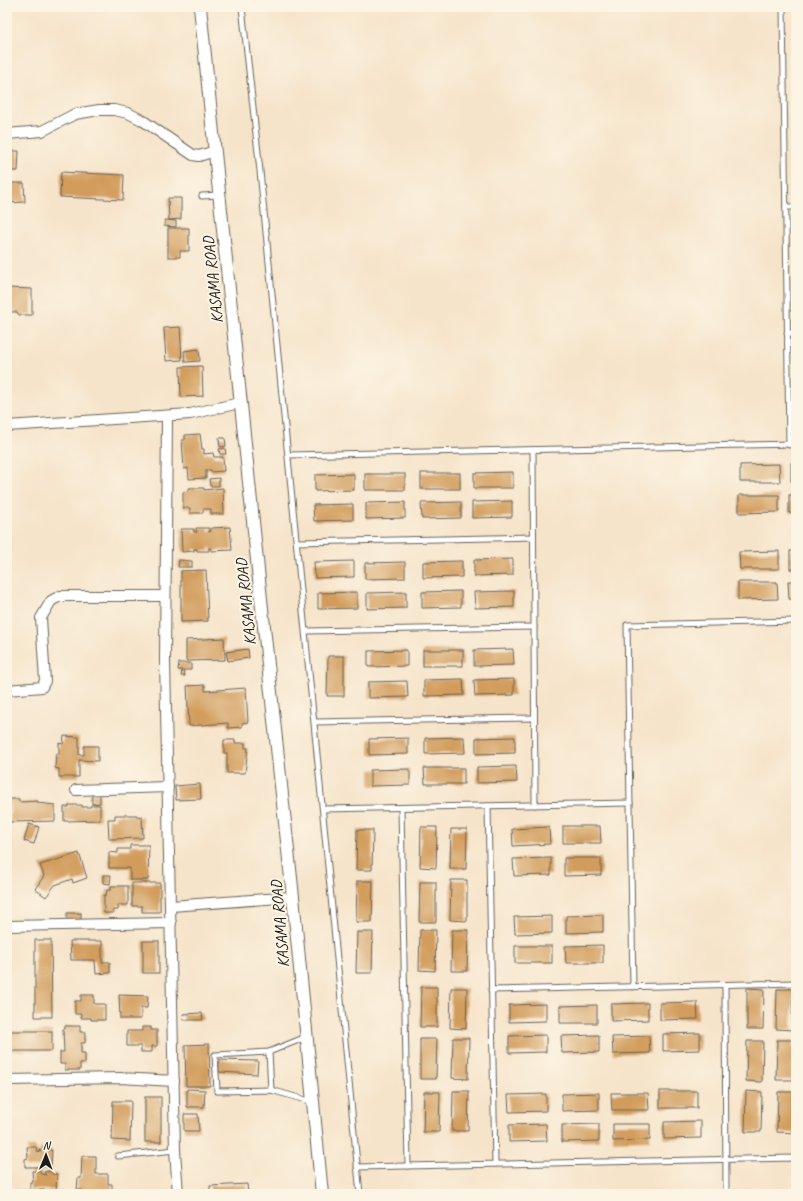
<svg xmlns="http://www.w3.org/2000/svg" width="803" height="1201" viewBox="0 0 803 1201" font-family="Caveat,sans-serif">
	<rect width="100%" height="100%" fill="#fcf5e5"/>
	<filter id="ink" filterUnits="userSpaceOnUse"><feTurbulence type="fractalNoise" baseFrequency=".025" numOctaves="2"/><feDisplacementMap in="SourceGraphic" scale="8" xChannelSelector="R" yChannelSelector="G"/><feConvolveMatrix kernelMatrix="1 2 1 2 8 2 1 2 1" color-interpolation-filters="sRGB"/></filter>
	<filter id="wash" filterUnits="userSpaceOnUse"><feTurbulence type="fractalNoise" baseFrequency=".012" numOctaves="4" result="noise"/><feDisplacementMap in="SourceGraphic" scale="16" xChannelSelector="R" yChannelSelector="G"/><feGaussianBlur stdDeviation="0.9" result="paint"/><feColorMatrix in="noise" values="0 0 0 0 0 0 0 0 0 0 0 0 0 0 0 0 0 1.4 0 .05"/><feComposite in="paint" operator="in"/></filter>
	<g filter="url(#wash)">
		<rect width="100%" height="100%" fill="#f6e4ca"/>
		<g id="blocks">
			<!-- building -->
			<g fill="#d29c5b">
				<polygon points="7,149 9,149 9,151 19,151 18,171 7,171"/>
				<polygon points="61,172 124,175 123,200 60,197"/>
				<polygon points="7,183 24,183 25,202 7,203"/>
				<polygon points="168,198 181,198 181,219 169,220"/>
				<polygon points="165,220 176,221 176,227 164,226"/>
				<polygon points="168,228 189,228 189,251 180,251 180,257 168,257"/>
				<polygon points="7,288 32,289 32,315 19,315 17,312 11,312 11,310 7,310"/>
				<polygon points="7,319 10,319 10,333 7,332"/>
				<polygon points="180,327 182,360 166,361 164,328"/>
				<polygon points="199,349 200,361 185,362 184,351"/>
				<polygon points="202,366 203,396 181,397 180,367"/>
				<polygon points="200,434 202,449 204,449 204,454 213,453 214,457 223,457 224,471 211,472 211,470 206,470 206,478 189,479 188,468 184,469 182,440 185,440 185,435"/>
				<polygon points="219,438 225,438 226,446 220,447"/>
				<polygon points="225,448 226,454 220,454 219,449"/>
				<rect x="791" y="463" width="5" height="18"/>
				<polygon points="779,464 780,482 740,482 740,465"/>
				<polygon points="513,472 513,488 474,488 474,473"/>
				<rect x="421" y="473" width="39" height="16"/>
				<polygon points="354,474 354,490 315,491 315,475"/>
				<rect x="365" y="474" width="40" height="16"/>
				<polygon points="219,478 219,486 210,486 209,479"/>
				<polygon points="189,488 204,488 204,490 223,488 224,514 211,514 211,509 203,509 203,513 190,513 190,508 183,508 183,492 189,491"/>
				<polygon points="739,495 779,495 779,512 739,513"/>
				<rect x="789" y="495" width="7" height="18"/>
				<polygon points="512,501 512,517 472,518 472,502"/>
				<polygon points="405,502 405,518 366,519 366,503"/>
				<polygon points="461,502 461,518 422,519 421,503"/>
				<polygon points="353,504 353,520 314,521 313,505"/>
				<polygon points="230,527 232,550 211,551 211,548 209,548 209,551 197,551 197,549 194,549 194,551 182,552 181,529 194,529 194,532 197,532 196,528 209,528 209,532 211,531 211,528"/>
				<polygon points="779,551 779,569 740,569 739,552"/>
				<rect x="790" y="551" width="6" height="18"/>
				<polygon points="513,559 513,575 474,576 474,560"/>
				<polygon points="179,560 192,561 192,567 178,567"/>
				<polygon points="354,561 354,577 315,578 314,562"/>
				<polygon points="462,561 462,577 423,578 423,562"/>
				<polygon points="405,562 405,578 365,579 365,563"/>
				<polygon points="206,570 208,621 181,622 181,571"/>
				<polygon points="788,581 796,581 796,599 789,599"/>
				<polygon points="738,582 777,582 778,599 738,600"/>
				<polygon points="461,591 461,607 422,608 422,592"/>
				<polygon points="514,591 514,607 475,608 474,592"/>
				<polygon points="357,592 357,608 318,609 318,593"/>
				<polygon points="406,592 406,608 367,609 367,593"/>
				<polygon points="224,638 225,660 186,661 186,640"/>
				<polygon points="248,649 249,658 228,661 226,652"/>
				<polygon points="513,649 514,665 474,666 474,650"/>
				<polygon points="407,650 407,666 368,667 368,651"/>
				<rect x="423" y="650" width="40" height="16"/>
				<polygon points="328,656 344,656 344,696 327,696"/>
				<polygon points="179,663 191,663 191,670 183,670 185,676 181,676 182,670 178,670"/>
				<polygon points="463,679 464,695 424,696 424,680"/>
				<polygon points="514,679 514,695 475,696 474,680"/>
				<polygon points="407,681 408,697 368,698 368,682"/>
				<polygon points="205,685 205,691 246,688 248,722 242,723 242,727 228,728 228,723 189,726 187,686"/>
				<polygon points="64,736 79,737 79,755 84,755 84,746 98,746 98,761 79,760 79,777 59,777 59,769 55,768 56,754 59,754 59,743 63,744"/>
				<polygon points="464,737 465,753 425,754 425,738"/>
				<polygon points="515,737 515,753 476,754 476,738"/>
				<polygon points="408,738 408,754 369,755 369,739"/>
				<polygon points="224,740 235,740 235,743 245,743 245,748 248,748 245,773 227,773 227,753 224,753"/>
				<polygon points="516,766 517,782 477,783 477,767"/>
				<polygon points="424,768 464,768 464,784 425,784"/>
				<polygon points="410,769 410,785 370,786 370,770"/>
				<polygon points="200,784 201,799 176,800 175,786"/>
				<polygon points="92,794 100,794 100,803 92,804"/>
				<polygon points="10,799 19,799 19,802 38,801 38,803 55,805 55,821 10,822"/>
				<polygon points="69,805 82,805 82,807 91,807 91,805 100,805 100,820 64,821 64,807 69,807"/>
				<polygon points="115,815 137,815 137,817 142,816 143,838 109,839 108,819 115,819"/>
				<polygon points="29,824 39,827 34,844 24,841"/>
				<polygon points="563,826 600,826 601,843 563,843"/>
				<polygon points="421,827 437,827 436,868 420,867"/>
				<polygon points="549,827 550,844 513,846 512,829"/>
				<polygon points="451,829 467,829 466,869 450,869"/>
				<polygon points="357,830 373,830 372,870 356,870"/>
				<polygon points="130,845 149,845 148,880 130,880 130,868 109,868 109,852 118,853 118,849 130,849"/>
				<polygon points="79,853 87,878 73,883 72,879 55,885 46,897 35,889 44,876 40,865"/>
				<polygon points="551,858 551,875 514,876 513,859"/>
				<polygon points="564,858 601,858 601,875 564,876"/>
				<polygon points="103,875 111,875 110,884 103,883"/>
				<polygon points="451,880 467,880 467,921 450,920"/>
				<polygon points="357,881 373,881 372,922 356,922"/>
				<polygon points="420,882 436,882 436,922 419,922"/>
				<polygon points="132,883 160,883 160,912 142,912 142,906 132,906"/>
				<polygon points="111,886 128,886 128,905 118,905 118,910 113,910 113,913 104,913 104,895 106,895 107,890 111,890"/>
				<rect x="67" y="913" width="14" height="10"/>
				<polygon points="603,915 603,932 566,933 566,916"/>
				<polygon points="552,916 552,933 515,934 514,917"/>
				<polygon points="420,930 436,930 435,971 419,970"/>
				<polygon points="452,930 468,930 467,971 451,971"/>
				<polygon points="357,932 373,932 372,973 356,973"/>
				<polygon points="35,940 51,940 52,1017 35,1017"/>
				<polygon points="70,941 102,941 102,962 110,962 110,973 96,974 95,960 71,960"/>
				<rect x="143" y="941" width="16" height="32"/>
				<polygon points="603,945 603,963 566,963 565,946"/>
				<rect x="515" y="946" width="37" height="17"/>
				<polygon points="421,987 437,987 437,1027 420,1027"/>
				<polygon points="451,988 467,988 466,1029 450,1028"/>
				<polygon points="747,988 764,989 763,1029 747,1029"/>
				<polygon points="777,989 793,989 792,1030 776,1029"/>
				<polygon points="81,995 94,995 94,1004 105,1004 105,1020 91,1020 91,1018 81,1018 81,1014 75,1014 75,1001 81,1001"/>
				<polygon points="119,995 148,996 147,1008 141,1008 141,1019 120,1019"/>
				<polygon points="697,1002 698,1019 660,1020 660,1003"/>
				<polygon points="648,1003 648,1020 611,1021 611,1004"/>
				<polygon points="546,1004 546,1021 509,1022 509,1005"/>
				<polygon points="597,1005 597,1023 560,1023 560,1006"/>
				<polygon points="202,1013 203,1020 184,1020 183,1014"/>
				<polygon points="65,1026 80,1026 80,1032 85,1032 85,1043 81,1043 81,1053 85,1053 85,1063 80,1063 80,1070 65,1070 65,1064 60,1064 60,1052 64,1052 63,1029 65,1029"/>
				<polygon points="142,1027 151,1027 151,1030 157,1030 157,1046 152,1046 152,1052 141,1052 141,1046 127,1046 127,1031 142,1031"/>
				<rect x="7" y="1031" width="45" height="20"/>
				<polygon points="700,1033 700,1050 663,1051 663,1034"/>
				<polygon points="546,1035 546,1052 509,1053 509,1036"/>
				<polygon points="599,1035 599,1052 562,1053 561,1036"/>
				<polygon points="649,1036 650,1053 613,1054 612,1037"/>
				<polygon points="453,1038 469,1038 468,1079 452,1078"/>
				<polygon points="420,1039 437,1039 436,1079 420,1079"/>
				<polygon points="777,1040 793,1040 793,1080 776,1080"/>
				<polygon points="747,1041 763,1041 762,1082 746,1081"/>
				<polygon points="209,1044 210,1086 186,1086 185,1045"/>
				<polygon points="219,1060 258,1061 257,1074 219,1072"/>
				<polygon points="187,1089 205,1090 204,1107 187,1107"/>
				<polygon points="453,1091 469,1091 468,1131 452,1131"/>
				<rect x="660" y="1091" width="37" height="17"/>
				<polygon points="746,1091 762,1092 761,1132 745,1132"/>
				<polygon points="424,1092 440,1092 439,1132 423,1132"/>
				<polygon points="778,1092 794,1092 794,1133 777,1132"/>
				<polygon points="599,1093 599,1110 562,1111 562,1094"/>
				<polygon points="611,1093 648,1093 649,1110 612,1110"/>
				<polygon points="546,1094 546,1111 509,1112 508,1095"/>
				<rect x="145" y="1097" width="16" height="45"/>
				<polygon points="113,1101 131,1101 130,1141 112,1140"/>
				<polygon points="184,1114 198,1114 199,1131 184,1131"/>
				<polygon points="701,1121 701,1138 664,1139 664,1122"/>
				<polygon points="546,1124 547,1141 509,1142 509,1125"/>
				<polygon points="599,1124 599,1141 562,1142 562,1125"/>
				<polygon points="613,1124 650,1124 650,1140 613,1141"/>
				<polygon points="27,1147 36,1147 37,1151 41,1152 39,1149 46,1148 47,1150 52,1150 51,1167 25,1167 25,1159 28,1158"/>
				<polygon points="82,1156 96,1156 96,1174 108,1174 108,1184 112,1184 112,1194 83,1194 83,1190 77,1190 78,1178 81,1178"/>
				<polygon points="32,1171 40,1171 41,1174 46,1175 44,1172 52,1171 52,1174 57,1174 56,1190 30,1190 30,1182 33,1182"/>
				<polygon points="247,1184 248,1194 210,1194 210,1186"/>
			</g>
		</g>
	</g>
	<g filter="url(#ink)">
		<use href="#blocks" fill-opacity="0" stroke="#686259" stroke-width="1"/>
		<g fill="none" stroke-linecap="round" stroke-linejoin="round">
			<defs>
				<g id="service">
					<polyline points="242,7 260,171 360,1194"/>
					<polyline points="783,7 789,445"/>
					<polyline points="202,196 219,195"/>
					<polyline points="786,207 796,207"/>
					<polyline points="787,333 796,333"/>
					<polyline points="533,450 535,805"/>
					<polyline points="288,455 796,444"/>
					<polyline points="297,542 533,537"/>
					<polyline points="306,631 534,627"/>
					<polyline points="315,722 534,718"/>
					<polyline points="488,806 495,1164"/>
					<polyline points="401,808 408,1166"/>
					<polyline points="323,809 630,803"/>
					<polyline points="725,985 726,1194"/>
					<polyline points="633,987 627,625 796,621"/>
					<polyline points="491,990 796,983"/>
					<polyline points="306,1037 269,1052 215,1055 217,1091 271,1090 313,1102"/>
					<polyline points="269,1052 271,1090"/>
					<polyline points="118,1156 175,1150"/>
					<polyline points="357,1167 796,1158"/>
				</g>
				<g id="minor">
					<polyline points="7,134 42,131 75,114 99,110 114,110 128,113 142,120 193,155 199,156 215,151"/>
					<polyline points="167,416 165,660 175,1150 178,1194"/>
					<polyline points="7,426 190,414 240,403"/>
					<polyline points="7,690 42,687 45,681 41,618 51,601 60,596 165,596"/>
					<polyline points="76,790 168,787"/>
					<polyline points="171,906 293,897"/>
					<polyline points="7,926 171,923"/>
					<polyline points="7,1080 120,1078 174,1081"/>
				</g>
				<polyline id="tertiary" points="200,7 261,599 293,897 322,1194"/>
			</defs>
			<!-- service casing -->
			<use href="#service" stroke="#686259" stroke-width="7"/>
			<!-- minor casing -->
			<use href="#minor" stroke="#686259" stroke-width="12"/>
			<!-- tertiary casing -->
			<use href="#tertiary" stroke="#686259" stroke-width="14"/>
			<!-- service -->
			<use href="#service" stroke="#fff" stroke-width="5"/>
			<!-- minor -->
			<use href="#minor" stroke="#fff" stroke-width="10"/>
			<!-- tertiary -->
			<use href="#tertiary" stroke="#fff" stroke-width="12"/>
		</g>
	</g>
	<g text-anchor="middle" stroke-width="4" stroke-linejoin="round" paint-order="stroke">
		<!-- street labels -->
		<g font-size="16" fill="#1c1c1c" stroke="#fcf5e5">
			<text transform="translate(212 280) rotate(-96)" y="6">KASAMA ROAD</text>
			<text transform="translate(245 602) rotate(-96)" y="6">KASAMA ROAD</text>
			<text transform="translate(279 924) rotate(-95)" y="6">KASAMA ROAD</text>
		</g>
	</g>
	<!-- margin -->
	<rect width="803" height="1201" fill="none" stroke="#fcf5e5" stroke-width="24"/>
	<!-- north arrow -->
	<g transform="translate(46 1155) rotate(1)" stroke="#fcf5e5" stroke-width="3" paint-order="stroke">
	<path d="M0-3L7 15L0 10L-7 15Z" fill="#1c1c1c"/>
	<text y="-6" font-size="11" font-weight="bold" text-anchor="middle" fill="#1c1c1c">N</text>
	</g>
</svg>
